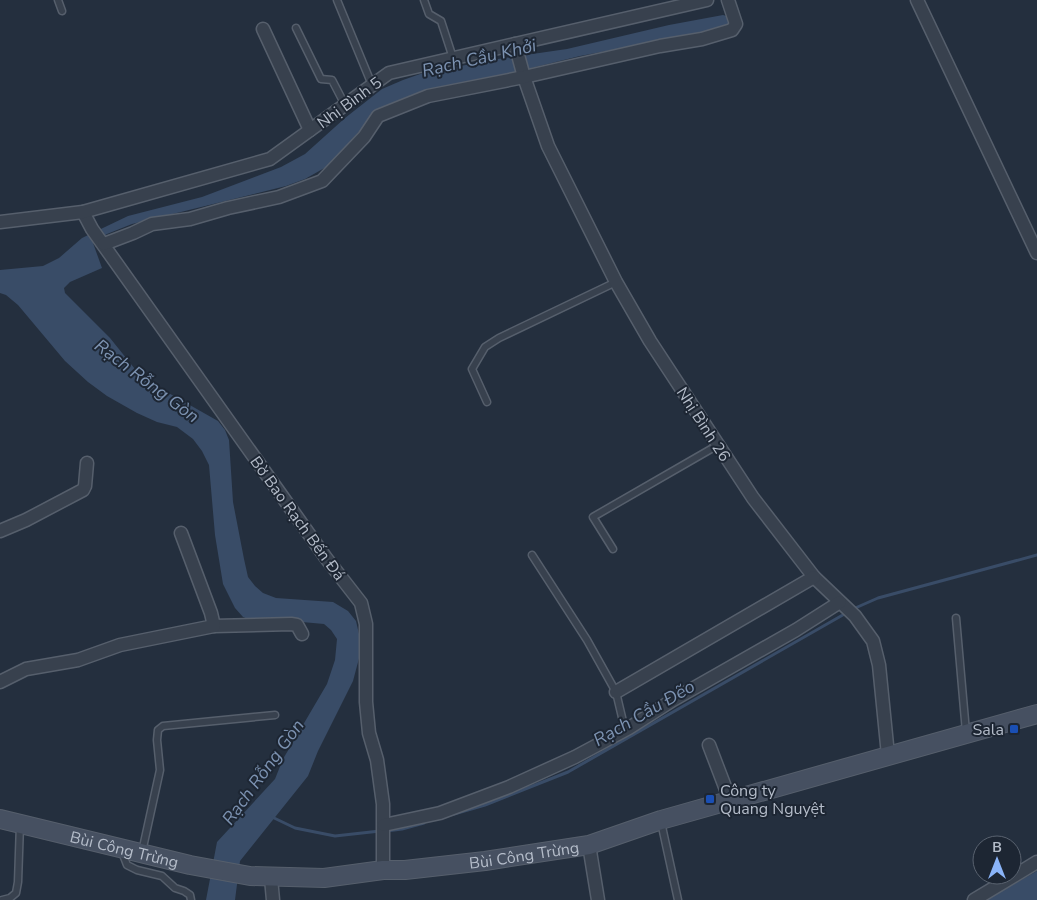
<svg xmlns="http://www.w3.org/2000/svg" width="1037" height="900" viewBox="0 0 1037 900" font-family="'Nunito Sans',sans-serif">
	<rect width="100%" height="100%" fill="#242f3e"/>
	<!-- water -->
	<g fill="#394c67">
		<polygon points="723,15 730,17 730,28 580,56 482,80 420,93 390,104 375,114 328,166 305,179 286,186 132,224 107,234 93,243 102,268 70,282 64,288 65,293 110,338 139,374 165,391 218,421 225,430 229,440 233,502 244,559 248,577 255,586 263,593 276,598 333,602 348,611 356,621 362,647 353,681 318,751 308,776 240,861 235,900 206,900 217,842 275,779 283,759 327,684 335,660 337,639 331,630 324,624 302,622 253,621 243,617 235,608 223,584 215,535 209,465 202,451 193,439 177,427 157,422 137,413 107,396 88,382 65,361 18,305 6,295 0,293 0,270 43,266 59,258 82,238 128,216 202,197 281,167 305,154 345,118 382,89 403,80 423,73 498,59 567,49 669,25"/>
		<polygon points="1037,871 1037,900 986,900"/>
	</g>
	<g fill="none" stroke-linecap="round" stroke-linejoin="round">
		<!-- stream -->
		<g stroke="#394c67" stroke-width="3">
			<polyline points="853,609 878,598 1037,555"/>
			<polyline points="454,814 485,805 568,772 848,612"/>
			<polyline points="272,817 295,828 335,836 380,831"/>
			<polyline points="386,831 402,829 424,823"/>
		</g>
		<defs>
			<g id="lane">
				<polyline points="58,0 62,11"/>
				<polyline points="337,0 372,85"/>
				<polyline points="424,0 429,14 441,21 453,58"/>
				<polyline points="296,28 321,79 332,80 345,105"/>
				<polyline points="487,402 472,369 485,347 499,338 616,282"/>
				<polyline points="613,549 593,517 718,445"/>
				<polyline points="532,555 587,640 616,692 625,730"/>
				<polyline points="956,618 966,732"/>
				<polyline points="661,822 678,900"/>
				<polyline points="122,852 127,865 137,870 162,876 175,888 184,891 190,895 191,900"/>
				<polyline points="142,852 160,770 157,740 158,730 163,726 275,715"/>
				<polyline points="2,900 10,898 16,893 18,882 20,824"/>
			</g>
			<g id="street">
				<polyline points="917,0 1037,253"/>
				<polyline points="263,29 310,130"/>
				<polyline points="515,44 524,77 548,146 616,282 650,341 753,498 814,577 855,616 873,641 879,665 888,755"/>
				<polyline points="83,212 92,229 326,558 361,603 366,624 366,702 369,733 377,760 383,804 383,870"/>
				<polyline points="0,222 83,212 270,159 389,73 707,0"/>
				<polyline points="104,244 133,233 152,224 190,219 228,208 279,197 322,181 364,137 378,116 428,96 524,77 660,46 702,39 732,30 736,24 728,0"/>
				<polyline points="0,531 26,520 83,490 85,486 87,463"/>
				<polyline points="214,626 291,624 297,625 302,634"/>
				<polyline points="0,682 26,669 78,660 120,645 214,626 211,613 181,533"/>
				<polyline points="616,692 814,577"/>
				<polyline points="709,745 730,800"/>
				<polyline points="384,825 440,813 509,787 575,757 629,728 673,700 796,630 840,602"/>
				<polyline points="589,845 598,900"/>
				<polyline points="271,878 273,900"/>
				<polyline points="974,900 1037,862"/>
			</g>
			<g id="secondary">
				<path id="s1" d="M0,819L190,865L250,876L324,878L383,870H405L485,861L589,845L661,820L1037,714"/>
			</g>
		</defs>
		<!-- lane casing -->
		<use href="#lane" stroke="#565f6c" stroke-width="9"/>
		<!-- street casing -->
		<use href="#street" stroke="#565f6c" stroke-width="15"/>
		<!-- secondary casing -->
		<use href="#secondary" stroke="#565f6c" stroke-width="20"/>
		<!-- lane -->
		<use href="#lane" stroke="#38414e" stroke-width="6"/>
		<!-- street -->
		<use href="#street" stroke="#38414e" stroke-width="12"/>
		<!-- secondary -->
		<use href="#secondary" stroke="#465061" stroke-width="18"/>
	</g>
	<!-- markers -->
	<g fill="#1a4fb4" stroke="#1d2633" stroke-width="2">
		<rect x="1009" y="724" width="10" height="10" rx="2.5"/>
		<rect x="705" y="794" width="10" height="10" rx="2.5"/>
	</g>
	<g text-anchor="middle" stroke-width="4" stroke-linejoin="round" paint-order="stroke">
		<!-- street labels -->
		<g font-size="16" fill="#b4bcc9" stroke="#1d2633">
			<text transform="translate(349 102) rotate(-36)" y="6">Nhị Bình 5</text>
			<text transform="translate(704 424) rotate(57)" y="6">Nhị Bình 26</text>
			<text transform="translate(298 518) rotate(54)" y="6">Bờ Bao Rạch Bến Đá</text>
			<text dy="6" stroke="none"><textPath href="#s1" startOffset="128">Bùi Công Trừng</textPath></text>
			<text dy="6" stroke="none"><textPath href="#s1" startOffset="532">Bùi Công Trừng</textPath></text>
		</g>
		<!-- poi labels -->
		<g font-size="16" fill="#b4bcc9" stroke="#1d2633" text-anchor="end">
			<text x="1004" y="735">Sala</text>
			<text x="720" y="796" text-anchor="start">Công ty<tspan x="720" dy="18">Quang Nguyệt</tspan></text>
		</g>
		<!-- water labels -->
		<g font-size="18" font-style="italic" fill="#7c92b1" stroke="#1d2633">
			<text transform="translate(479 58) rotate(-13)" y="6">Rạch Cầu Khởi</text>
			<text transform="translate(147 381) rotate(37)" y="6">Rạch Rỗng Gòn</text>
			<text transform="translate(644 713) rotate(-30)" y="6">Rạch Cầu Đẽo</text>
			<text transform="translate(263 772) rotate(-54)" y="6">Rạch Rỗng Gòn</text>
		</g>
	</g>
	<!-- north arrow -->
	<g transform="translate(997 860)"><circle r="24" fill="#1d2633" stroke="#59626f"/>
	<path d="M0-4L9 19L0 12L-9 19Z" fill="#8ab4f8"/>
	<text y="-8" font-size="14" font-weight="bold" text-anchor="middle" fill="#b4bcc9">B</text>
	</g>
</svg>
